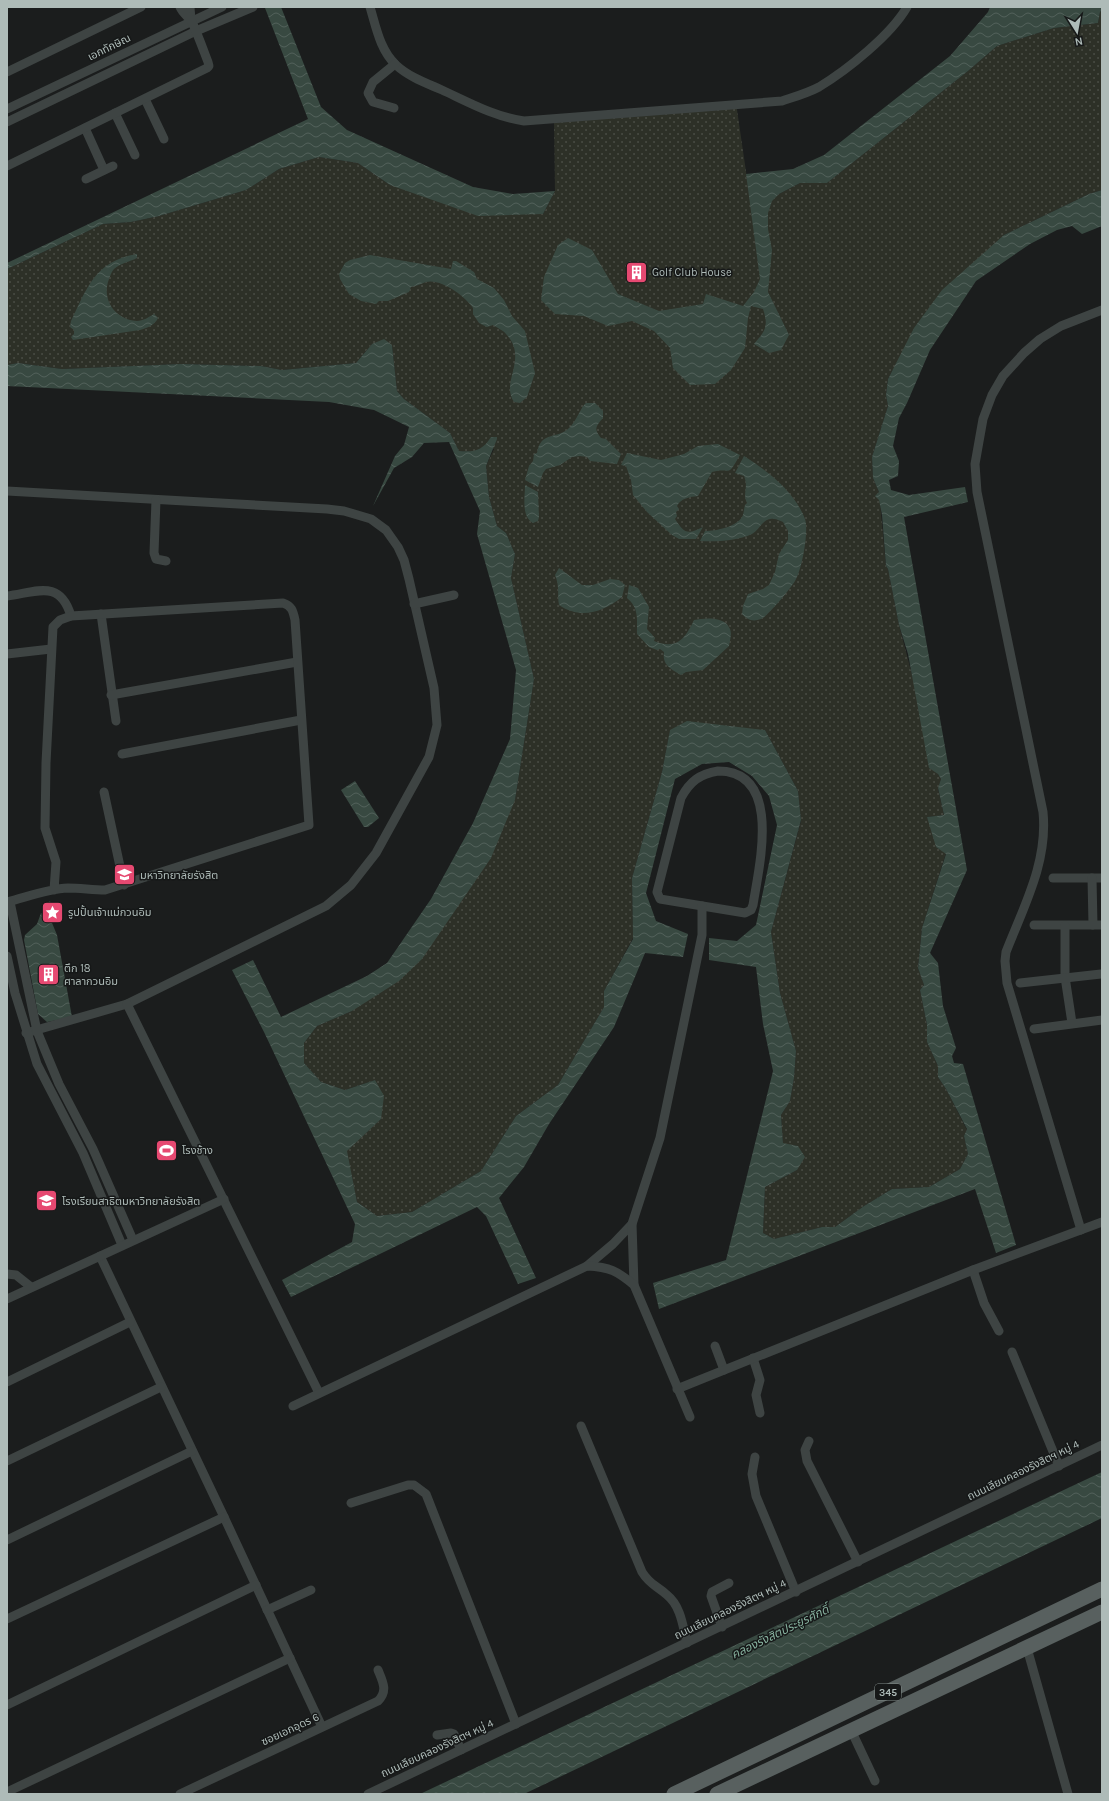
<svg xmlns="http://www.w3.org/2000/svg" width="1109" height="1801" viewBox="0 0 1109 1801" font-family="Karla,'Noto Sans Thai',sans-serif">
	<defs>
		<pattern id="grass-dots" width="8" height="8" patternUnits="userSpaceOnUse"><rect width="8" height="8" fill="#2d3027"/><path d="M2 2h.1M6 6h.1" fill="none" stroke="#494c44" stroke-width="1.8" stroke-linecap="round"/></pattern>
		<pattern id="water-waves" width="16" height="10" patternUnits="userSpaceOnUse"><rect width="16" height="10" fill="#384941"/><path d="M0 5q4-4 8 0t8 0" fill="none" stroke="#52615a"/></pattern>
	</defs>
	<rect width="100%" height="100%" fill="#1b1d1d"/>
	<!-- grass -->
	<polygon fill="url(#grass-dots)" points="1102,10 1102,190 1089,194 1004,235 892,371 888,379 886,395 888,406 872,457 873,478 879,492 886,566 888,569 899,625 938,774 941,779 938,789 944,815 927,817 946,853 922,928 918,968 924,985 920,990 927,1025 927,1042 938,1066 938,1077 946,1089 967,1130 964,1136 968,1154 960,1169 929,1187 892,1189 864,1206 835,1227 822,1227 774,1239 763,1233 765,1187 797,1170 798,1146 783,1144 781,1115 790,1101 794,1078 796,1051 780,993 771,932 801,821 798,791 765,730 670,731 662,772 632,878 633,938 604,991 604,1007 558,1085 516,1116 481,1171 412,1212 377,1216 357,1202 346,1151 381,1119 375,1080 345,1090 321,1082 304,1063 304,1043 317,1026 352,1011 515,800 534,679 511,578 515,554 506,533 497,526 489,497 486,466 494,449 484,447 473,452 459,451 450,433 404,399 397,391 392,345 372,344 356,363 282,370 261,366 181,364 62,369 18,363 7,365 7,269 103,224 131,222 159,216 246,190 279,169 319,157 358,163 390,185 543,214 555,191 554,119 736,103 750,199 779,194 800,183 827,183 968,71 997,46 1054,28 1098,23 1100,12"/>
	<!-- water -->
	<g fill="url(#water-waves)">
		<polygon points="269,7 281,7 321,107 347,130 473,187 513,194 555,191 543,214 478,216 390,185 358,163 319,157 279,169 246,190 159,216 131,222 103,224 7,269 7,263 308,119 265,8"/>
		<path d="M990,7H1102V10L1100,12L1098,23L1054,28L997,46L968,71L827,183H800L779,194L772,201L768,213V229L772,250L768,292L789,335L781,350L769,353L754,344C765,331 769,327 763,309L751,306L748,318L745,348L731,370L715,384L690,385L673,368L670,348L654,331L632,321L608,326L584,316L555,314L541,300L544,277L558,245L568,238L592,250L618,294L659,311L703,304L706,294L743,306L754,292L760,279L746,174L793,169L824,155L950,56L988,12Z"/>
		<path d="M1102,190V226L1082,234L1072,226L1057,230L1030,244L976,281L930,350L907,403L899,418L893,446L899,461L898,476L889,480L891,490L909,495L965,487L968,502L904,517L967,870L930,953L938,963L943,1006L956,1048L952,1056L954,1063L963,1064L1016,1245L996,1253L975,1189L659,1309L653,1283L726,1260L773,1071L763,1024L756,967L709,960V938L737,941L756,925L777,825L769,796L752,776L729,762L702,764L675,779L646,893L656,921L688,934L683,957L645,953L614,1027L549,1124L524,1167L499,1198L536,1278L518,1284L486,1216L477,1207L291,1297L282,1280L352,1242L355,1224L264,1032L232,970L253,960L281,1017L367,976L387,963L431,899L473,823L510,739L516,670L477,534L480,511L449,442L424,443L412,457L394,468L373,506L395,456L404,445L409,427L374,410L329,402L7,386V365L18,363L62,369L181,364L261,366L282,370L356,363L372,344L384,339L392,345L397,391L404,399L450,433L459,451C475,452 482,451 491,437H497V439L486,466L489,497L497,526L506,533L515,554L511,578L534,679L515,800L491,858L422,959L399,981L352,1011L317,1026L304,1043V1063L321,1082L345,1090L375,1080L384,1096L381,1119L347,1151L357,1202L377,1216L412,1212L481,1171L516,1116L558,1085L604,1007V991L633,939L632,878L662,772L670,730L687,721L765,730L798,791L801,820L771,932L780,993L796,1051L794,1078L790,1101L781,1115L783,1143L798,1146L805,1157L797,1170L765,1187L763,1233L774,1239L822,1227H835L864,1206L892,1189L929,1187L960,1169L968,1154L964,1136L967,1129L946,1089L938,1077V1066L927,1042V1025L920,990L924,985L918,968L922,928L946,854L936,847L927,817L944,815L938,788L941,779L938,774L929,768L908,654L899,625L888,569L886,566L882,515L879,500L875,496L879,492L873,478L872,457L888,406L886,395L888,379L914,328L942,290L1004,235L1089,194Z"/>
		<path d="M137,254V258C129,262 121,263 114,269C112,271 110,276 109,279C101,299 115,320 137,321C143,321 149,317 154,314L158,318C155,325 147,328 140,330L73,340L71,337L74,334V330L70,327L71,321C87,288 95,261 137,254Z"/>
		<path d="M370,255L451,269L453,261H456L474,272L477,279L494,288L504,300L512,316L525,331L535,373L527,397L520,403L514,402C500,381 529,359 506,334C503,330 497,328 493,325L487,327L479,323L473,314V308C466,297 441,278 426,282C420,284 417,286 411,287L409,292L388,301H379L376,304L361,301L349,294L340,279L339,274L345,263L350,260Z"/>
		<path d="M586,403H595L603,411V418C595,427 594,429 601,438L606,439L621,454L617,464L590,461L587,457L580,456L572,457L560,465L546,469L543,473L538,487L525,480L529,466L533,461L534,454L537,453C541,430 557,440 569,428C577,421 581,406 586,403Z"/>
		<path d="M718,444L740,455C726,479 733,467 712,472L698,496C690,497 681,498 677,506L679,509L676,512L677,516L675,519C684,533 687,535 703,527L696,539H679L672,535L647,512L633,495L631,480L626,466L621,465L627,453L661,460L684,454L698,446Z"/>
		<path d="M744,456C768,471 795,492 805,519C809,531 802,570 795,581C791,588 767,617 761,619C753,622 747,620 742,614L743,606L748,594L763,589L769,585L775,572L779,554L788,540V531L783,522C780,521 777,519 774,519C763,517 760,530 752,534C737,541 715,542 700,541L705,531C716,531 738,527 743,515C744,512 744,508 745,505L747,503C742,493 749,488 744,476L735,473Z"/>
		<path d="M525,485L538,492L539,517L538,521L533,523C521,516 525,498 525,485Z"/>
		<path d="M559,568L582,585H593L610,579L619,580L625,585L622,597C603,612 581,620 559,605C557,594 560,587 555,575Z"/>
		<path d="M629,585L638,588L649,607L647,629L655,638L654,641C677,650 685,639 694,620C705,618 725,616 730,629C732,633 730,641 729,646L703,670L686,672L681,675C671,669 662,665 664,652L660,649L657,650L649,647L637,634C637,619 639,608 627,598Z"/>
		<polygon points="355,781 379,818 368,827 364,827 341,790"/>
		<polygon points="50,901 56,917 42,907"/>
		<polygon points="41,913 50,918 57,935 72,1017 47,1022 38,1014 24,940 25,935 37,924"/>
		<polygon points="1102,1472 1102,1518 524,1794 420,1794"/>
	</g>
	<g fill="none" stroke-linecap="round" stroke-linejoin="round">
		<!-- street -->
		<g stroke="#3e4443" stroke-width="9">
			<polyline points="190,7 191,20"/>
			<path d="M370,7C376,27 380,50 396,65C409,77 426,83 442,90C468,102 495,117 524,121L782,101C794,97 808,93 819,87C847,70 891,35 907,7"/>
			<polyline points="7,72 141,7"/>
			<polyline points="145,99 164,139"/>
			<polyline points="394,108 373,102 368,93 373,82 395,64"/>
			<polyline points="7,109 222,7"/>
			<polyline points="115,113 135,155"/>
			<polyline points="7,122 196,31 253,7"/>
			<polyline points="85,128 104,170"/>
			<path d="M7,166L207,68L209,66L208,62C203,49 198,35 192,22C188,16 183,14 180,7"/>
			<polyline points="86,179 113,166"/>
			<polyline points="7,491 327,509 344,511 371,519 386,530 398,547 404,560 409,579 434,688 437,725 429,757 376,853 351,885 326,906 127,1004 26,1033"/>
			<polyline points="156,500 154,553 156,559 166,561"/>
			<path d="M7,596C37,592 60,579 71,616"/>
			<polyline points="414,604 454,595"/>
			<polyline points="101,614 116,721"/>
			<polyline points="7,654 51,649"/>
			<polyline points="111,695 297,662"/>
			<polyline points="122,754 301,720"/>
			<path d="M718,771C783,771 759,866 753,905L751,910L745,913L660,899L657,892L681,798C690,781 700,774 718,771Z"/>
			<polyline points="104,792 124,885"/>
			<polyline points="1053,878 1102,878"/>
			<polyline points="1092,878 1093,925"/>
			<path d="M7,902C27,897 47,889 68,888C80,888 93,890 105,890L309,825L295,620C293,611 292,606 283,603L71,616L60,620L53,627L46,763L45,828L56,862L54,890"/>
			<polyline points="10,902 37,1031 59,1084 93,1149 133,1240"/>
			<polyline points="1034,925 1102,925"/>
			<polyline points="1065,926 1065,977 1072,1023"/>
			<polyline points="7,956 15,993 37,1064 83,1153 122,1245"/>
			<polyline points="1020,983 1101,974"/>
			<polyline points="127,1004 319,1393"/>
			<polyline points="1034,1029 1102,1020"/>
			<path d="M1081,1230L1007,983L1005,961L1006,952C1024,906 1048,862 1043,812L977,492L975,464L983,419L992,395L1003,376L1024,353L1040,339L1061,326L1102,310"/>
			<polyline points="100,1256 224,1517 322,1727"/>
			<polyline points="587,1266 613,1244 632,1224"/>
			<polyline points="973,1270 984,1303 999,1331"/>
			<polyline points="7,1274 16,1275 31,1287"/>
			<polyline points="634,1285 632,1224 660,1138 702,935 702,906"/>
			<polyline points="7,1299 224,1199"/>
			<polyline points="715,1346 724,1370"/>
			<polyline points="1012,1352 1059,1466"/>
			<polyline points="753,1358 760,1380 756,1395 760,1413"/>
			<polyline points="7,1382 130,1322"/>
			<polyline points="677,1389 973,1270 1102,1222"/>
			<path d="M293,1406L587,1266C610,1267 617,1271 634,1285L690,1417"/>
			<path d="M581,1426L642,1572C650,1585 656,1585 667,1595C681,1606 683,1627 687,1643"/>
			<polyline points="809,1441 805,1450 807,1461 858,1562"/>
			<polyline points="755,1457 752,1474 756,1496 796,1592"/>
			<polyline points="7,1461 161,1387"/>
			<polyline points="351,1503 408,1485 414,1485 426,1494 516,1724"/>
			<polyline points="7,1540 192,1451"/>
			<polyline points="267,1610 311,1590"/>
			<polyline points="7,1619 224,1517"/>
			<polyline points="722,1627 711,1596 712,1592 729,1583"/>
			<polyline points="1027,1648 1068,1794"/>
			<polyline points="7,1705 256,1585"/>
			<polyline points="851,1730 875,1781"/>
			<polyline points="437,1735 451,1733 454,1734 461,1750"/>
			<polyline points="7,1792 290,1658"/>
			<path d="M180,1794L378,1701C388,1691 383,1682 378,1670"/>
			<polyline points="368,1794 1102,1445"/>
		</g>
		<!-- primary -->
		<g stroke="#58605f" stroke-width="15">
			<polyline points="674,1794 1102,1589"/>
			<polyline points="717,1794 1102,1612"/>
		</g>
	</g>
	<!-- icons -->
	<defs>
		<symbol id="building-square" viewBox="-11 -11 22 22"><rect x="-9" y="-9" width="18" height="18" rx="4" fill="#e64971" stroke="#161818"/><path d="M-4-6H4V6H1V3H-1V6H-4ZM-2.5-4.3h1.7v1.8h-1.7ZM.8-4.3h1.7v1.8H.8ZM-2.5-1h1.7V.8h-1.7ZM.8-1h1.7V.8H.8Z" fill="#fff"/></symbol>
		<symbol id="university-square" viewBox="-11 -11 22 22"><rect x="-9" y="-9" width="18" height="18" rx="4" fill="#e64971" stroke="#161818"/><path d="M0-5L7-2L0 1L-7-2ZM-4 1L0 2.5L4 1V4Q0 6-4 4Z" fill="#fff"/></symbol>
		<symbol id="sight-square" viewBox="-11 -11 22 22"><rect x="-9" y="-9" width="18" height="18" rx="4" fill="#e64971" stroke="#161818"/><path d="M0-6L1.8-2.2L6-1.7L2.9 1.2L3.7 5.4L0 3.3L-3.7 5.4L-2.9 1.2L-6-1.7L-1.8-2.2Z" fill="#fff"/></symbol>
		<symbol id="stadium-square" viewBox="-11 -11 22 22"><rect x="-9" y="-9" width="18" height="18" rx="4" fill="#e64971" stroke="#161818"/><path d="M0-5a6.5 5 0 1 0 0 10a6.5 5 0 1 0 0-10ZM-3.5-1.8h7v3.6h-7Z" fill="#fff"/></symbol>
		<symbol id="school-square" viewBox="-11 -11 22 22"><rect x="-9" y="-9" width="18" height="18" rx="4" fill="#e64971" stroke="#161818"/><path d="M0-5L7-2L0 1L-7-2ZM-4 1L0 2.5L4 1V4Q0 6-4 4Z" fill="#fff"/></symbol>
	</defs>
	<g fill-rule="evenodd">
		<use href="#building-square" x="624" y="260" width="25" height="25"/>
		<use href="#university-square" x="112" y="862" width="25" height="25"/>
		<use href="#sight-square" x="40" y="900" width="25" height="25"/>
		<use href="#building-square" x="36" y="962" width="25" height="25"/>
		<use href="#stadium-square" x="154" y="1138" width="25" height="25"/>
		<use href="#school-square" x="34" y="1188" width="25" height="25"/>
	</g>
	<g text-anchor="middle" stroke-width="3" stroke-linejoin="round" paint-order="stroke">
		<!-- shield labels -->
		<rect fill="#161818" stroke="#808a88" stroke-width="1" x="875" y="1684" width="26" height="16" rx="3"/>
		<g font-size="10" font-weight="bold" fill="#aebbb8">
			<text x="888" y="1696">345</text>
		</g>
		<!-- street labels -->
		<g font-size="11" fill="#aebbb8" stroke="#161818">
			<text transform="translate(109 47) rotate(-26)" y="4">เอกทักษิณ</text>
			<text transform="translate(1023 1470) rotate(-26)" y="4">ถนนเลียบคลองรังสิตฯ หมู่ 4</text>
			<text transform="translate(730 1609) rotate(-26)" y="4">ถนนเลียบคลองรังสิตฯ หมู่ 4</text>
			<text transform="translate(290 1729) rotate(-25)" y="4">ซอยเอกอุดร 6</text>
			<text transform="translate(437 1748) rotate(-25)" y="4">ถนนเลียบคลองรังสิตฯ หมู่ 4</text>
		</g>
		<!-- poi labels -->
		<g font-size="11" fill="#aebbb8" stroke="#161818" text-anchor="start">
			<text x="652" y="276">Golf Club House</text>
			<text x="140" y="879">มหาวิทยาลัยรังสิต</text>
			<text x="68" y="916">รูปปั้นเจ้าแม่กวนอิม</text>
			<text x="64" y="972">ตึก 18<tspan x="64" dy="13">ศาลากวนอิม</tspan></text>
			<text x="182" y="1154">โรงช้าง</text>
			<text x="62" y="1205">โรงเรียนสาธิตมหาวิทยาลัยรังสิต</text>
		</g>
		<!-- water labels -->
		<g font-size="12" font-style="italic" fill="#88b3a0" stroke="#161818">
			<text transform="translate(780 1632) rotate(-26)" y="4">คลองรังสิตประยูรศักดิ์</text>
		</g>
	</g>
	<!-- border -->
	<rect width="1109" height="1801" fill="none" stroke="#aebbb8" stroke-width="16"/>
	<!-- north arrow -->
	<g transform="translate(1077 32) rotate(169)" stroke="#161818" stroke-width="3" paint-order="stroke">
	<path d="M0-3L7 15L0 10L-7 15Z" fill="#aebbb8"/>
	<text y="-6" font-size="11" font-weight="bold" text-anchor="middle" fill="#aebbb8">N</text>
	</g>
</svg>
